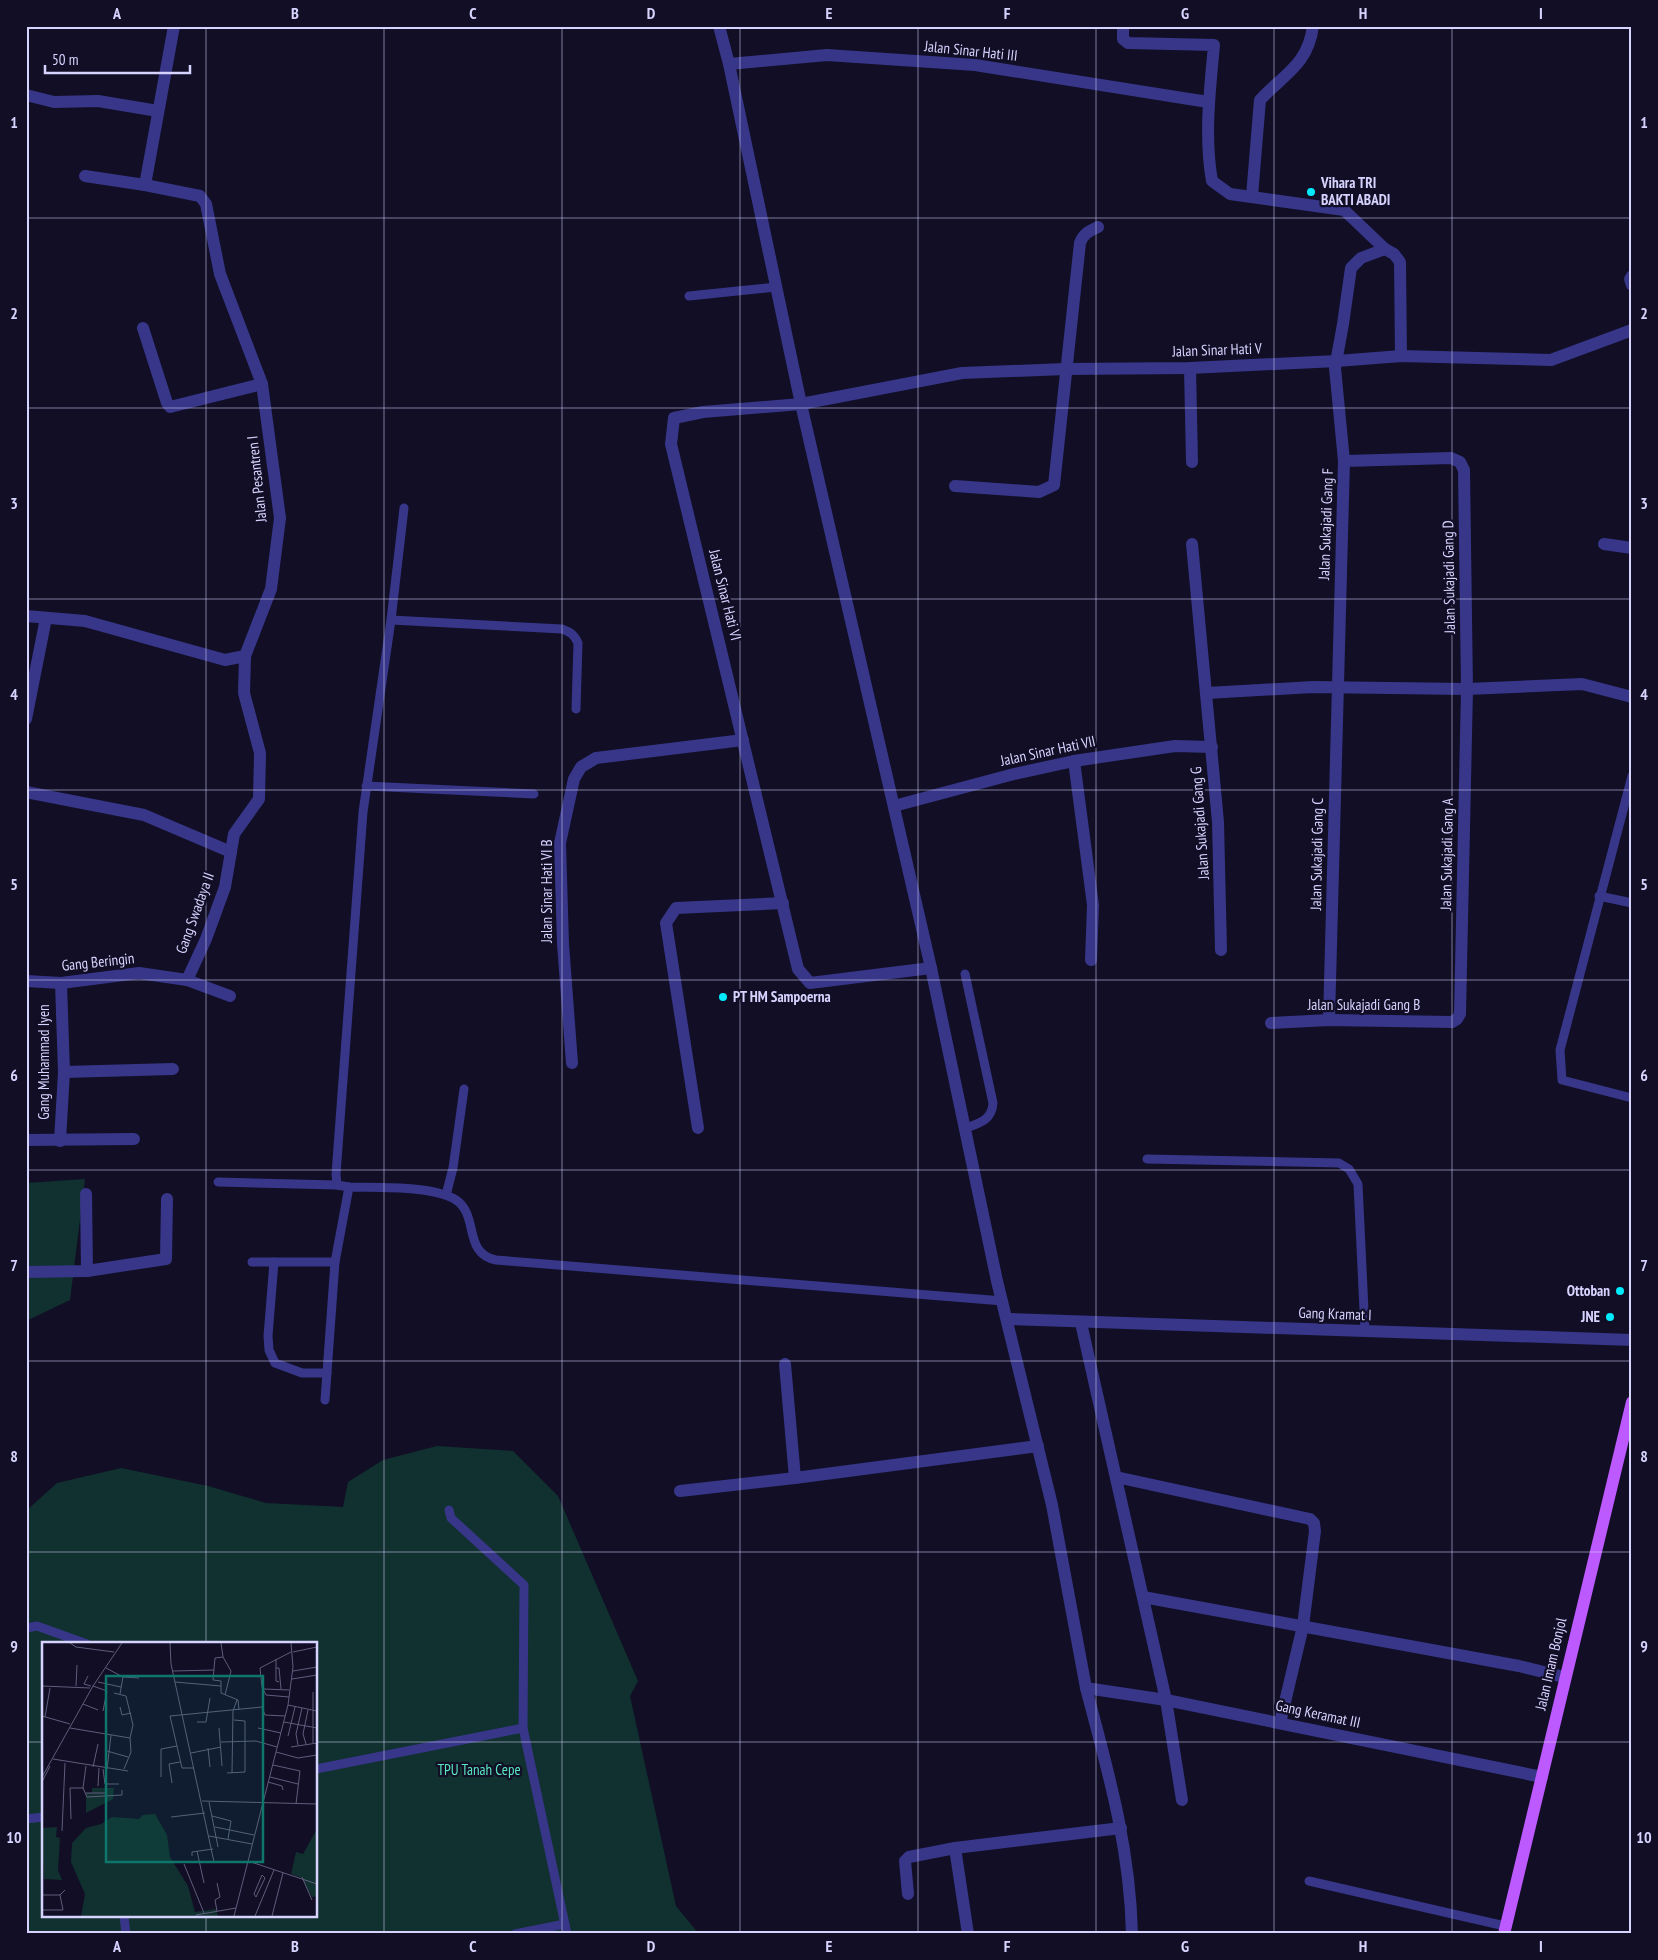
<svg xmlns="http://www.w3.org/2000/svg" width="1658" height="1960" viewBox="0 0 1658 1960" font-family="'PT Sans Narrow',sans-serif">
	<rect width="100%" height="100%" fill="#110e26"/>
	<!-- green -->
	<g fill="#10312f" fill-rule="evenodd">
		<polygon points="85,1179 70,1300 26,1321 26,1183"/>
		<path d="M437,1446L513,1451L558,1496L638,1681L630,1696L676,1906L699,1934H26V1511L57,1483L121,1468L208,1486L266,1503L343,1507L348,1482L383,1460ZM44,1644H316V1916H44Z"/>
	</g>
	<g fill="none" stroke-linecap="round" stroke-linejoin="round">
		<!-- service -->
		<g stroke="#373688" stroke-width="9">
			<polyline points="689,296 776,287"/>
			<path d="M404,508L391,620L363,812L336,1174L337,1185L349,1187C375,1188 434,1185 456,1200C479,1215 463,1254 496,1260L1003,1301"/>
			<path d="M391,620L562,629C570,632 574,634 578,643L576,709"/>
			<polyline points="1632,776 1560,1050 1562,1080 1632,1098"/>
			<polyline points="366,786 534,794"/>
			<polyline points="1599,896 1632,903"/>
			<path d="M965,974L993,1103C992,1120 980,1123 966,1128"/>
			<polyline points="1147,1159 1339,1163 1349,1169 1358,1184 1365,1331"/>
			<polyline points="218,1182 337,1185"/>
			<polyline points="446,1195 453,1168 464,1089"/>
			<polyline points="252,1262 335,1262"/>
			<polyline points="274,1262 268,1336 269,1350 275,1363 302,1373 327,1373"/>
			<polyline points="325,1400 335,1262 349,1187"/>
			<polyline points="26,1628 37,1626 87,1644"/>
			<polyline points="523,1728 567,1934"/>
			<polyline points="316,1769 523,1728 524,1585 451,1518 449,1510"/>
			<polyline points="26,1819 44,1817"/>
			<polyline points="1309,1881 1505,1926"/>
			<polyline points="124,1916 126,1934"/>
			<polyline points="515,1934 565,1924"/>
		</g>
		<!-- minor -->
		<g stroke="#373688" stroke-width="12">
			<path d="M1123,26V39L1128,43L1214,45C1210,90 1204,136 1212,181L1230,194L1344,210L1385,249L1394,254L1400,262L1401,356"/>
			<polyline points="729,64 827,55 975,65 1208,102"/>
			<polyline points="26,95 54,102 98,101 158,111"/>
			<polyline points="145,185 174,26"/>
			<path d="M1252,196L1260,100C1284,74 1308,65 1313,26"/>
			<polyline points="1632,276 1630,279 1632,285"/>
			<polyline points="143,328 167,403 170,407 262,384"/>
			<polyline points="1190,368 1192,462"/>
			<path d="M955,486L1039,492L1054,485L1080,243C1083,234 1089,231 1098,227"/>
			<polyline points="1192,544 1218,822 1221,950"/>
			<polyline points="1604,544 1632,548"/>
			<polyline points="26,616 85,621 225,660 245,656 271,589 280,518 262,384 220,274 206,204 200,196 145,185 85,176"/>
			<polyline points="1207,693 1313,687 1467,689 1582,684 1632,697"/>
			<polyline points="26,719 46,618"/>
			<polyline points="1074,761 1093,905 1091,960"/>
			<polyline points="26,792 144,815 231,852"/>
			<polyline points="894,806 1014,774 1074,761 1175,746 1212,747"/>
			<polyline points="931,968 810,983 798,969 671,444 674,418 703,412 801,404 962,373 1065,369 1190,368 1337,361 1401,356 1551,360 1632,330"/>
			<polyline points="187,980 206,939 225,887 234,834 259,799 260,753 244,693 245,656"/>
			<polyline points="26,981 61,983 139,973 187,980 230,996"/>
			<polyline points="1329,1020 1344,461 1335,368 1343,324 1351,268 1361,258 1385,249"/>
			<polyline points="1271,1023 1329,1020 1452,1022 1457,1019 1460,1014 1467,689 1464,470 1460,462 1451,458 1344,461"/>
			<polyline points="572,1063 563,944 560,843 574,779 581,767 596,758 743,740"/>
			<polyline points="64,1072 173,1069"/>
			<polyline points="698,1128 666,923 676,908 783,903"/>
			<polyline points="26,1140 134,1139"/>
			<polyline points="60,1141 64,1072 61,983"/>
			<polyline points="86,1194 87,1271"/>
			<polyline points="26,1272 87,1271 166,1259 167,1199"/>
			<polyline points="1081,1323 1166,1700 1182,1800"/>
			<polyline points="785,1364 795,1478"/>
			<polyline points="1116,1477 1310,1519 1314,1523 1315,1531 1303,1626 1280,1723"/>
			<polyline points="680,1491 795,1478 1038,1446"/>
			<polyline points="1143,1597 1519,1666 1564,1677"/>
			<path d="M1086,1688C1108,1771 1130,1847 1132,1934"/>
			<polyline points="955,1848 968,1934"/>
			<polyline points="908,1894 905,1861 909,1857 955,1848 1121,1828"/>
		</g>
		<!-- tertiary -->
		<g stroke="#373688" stroke-width="12">
			<polyline points="719,26 729,64 801,404 931,968 997,1281 1052,1505 1086,1688 1166,1700 1542,1777"/>
			<polyline points="1008,1319 1632,1340"/>
		</g>
		<!-- primary -->
		<polyline stroke="#bd5aff" stroke-width="12" points="1504,1934 1632,1402"/>
	</g>
	<!-- grid -->
	<path fill="none" stroke="#d7d3ff" stroke-width="1" stroke-opacity="0.55" d="M206,26V1644M384,26V1934M562,26V1934M740,26V1934M918,26V1934M1096,26V1934M1274,26V1934M1452,26V1934M26,218H1632M26,408H1632M26,599H1632M26,790H1632M26,980H1632M26,1170H1632M26,1361H1632M26,1552H1632M26,1742H44M316,1742H1632M206,1916V1934"/>
	<!-- markers -->
	<g fill="#00ebfe" stroke="#110e26" stroke-width="2">
		<circle cx="1311" cy="192" r="5"/>
		<circle cx="723" cy="997" r="5"/>
		<circle cx="1620" cy="1291" r="5"/>
		<circle cx="1610" cy="1317" r="5"/>
	</g>
	<g text-anchor="middle" stroke-width="4.5" stroke-linejoin="round" paint-order="stroke">
		<!-- street labels -->
		<g font-size="15" fill="#d7d3ff" stroke="#110e26">
			<text transform="translate(971 51) rotate(6)" y="5">Jalan Sinar Hati III</text>
			<text transform="translate(1217 350) rotate(-2)" y="5">Jalan Sinar Hati V</text>
			<text transform="translate(257 479) rotate(-96)" y="5">Jalan Pesantren I</text>
			<text transform="translate(1326 524) rotate(-88)" y="5">Jalan Sukajadi Gang F</text>
			<text transform="translate(1449 577) rotate(-91)" y="5">Jalan Sukajadi Gang D</text>
			<text transform="translate(725 595) rotate(76)" y="5">Jalan Sinar Hati VI</text>
			<text transform="translate(1048 751) rotate(-12)" y="5">Jalan Sinar Hati VII</text>
			<text transform="translate(1200 823) rotate(-94)" y="5">Jalan Sukajadi Gang G</text>
			<text transform="translate(1317 854) rotate(-89)" y="5">Jalan Sukajadi Gang C</text>
			<text transform="translate(1447 854) rotate(-89)" y="5">Jalan Sukajadi Gang A</text>
			<text transform="translate(547 891) rotate(-90)" y="5">Jalan Sinar Hati VI B</text>
			<text transform="translate(195 913) rotate(-70)" y="5">Gang Swadaya II</text>
			<text transform="translate(98 962) rotate(-6)" y="5">Gang Beringin</text>
			<text x="1364" y="1010">Jalan Sukajadi Gang B</text>
			<text transform="translate(44 1062) rotate(-90)" y="5">Gang Muhammad Iyen</text>
			<text transform="translate(1335 1314) rotate(2)" y="5">Gang Kramat I</text>
			<text transform="translate(1551 1664) rotate(-77)" y="5">Jalan Imam Bonjol</text>
			<text transform="translate(1318 1714) rotate(12)" y="5">Gang Keramat III</text>
		</g>
		<!-- poi labels -->
		<g font-size="15" font-weight="bold" fill="#d7d3ff" stroke="#110e26" text-anchor="start">
			<text x="1321" y="188">Vihara TRI<tspan x="1321" dy="17">BAKTI ABADI</tspan></text>
			<text x="733" y="1002">PT HM Sampoerna</text>
			<text x="1610" y="1296" text-anchor="end">Ottoban</text>
			<text x="1600" y="1322" text-anchor="end">JNE</text>
		</g>
		<!-- park labels -->
		<g font-size="15" fill="#58e6bf" stroke="#110e26">
			<text x="479" y="1775">TPU Tanah Cepe</text>
		</g>
	</g>
	<!-- overview -->
	<g transform="translate(42 1642)">
		<rect width="275" height="275" fill="#110e26"/>
		<path d="M50,146H72L71,157L44,171V151H50ZM113,172L125,193L128,215L146,244L153,270L174,267L176,274H39L43,252L29,220L30,201L44,186L59,182L70,175L97,177L101,173ZM15,185L14,195L18,196L16,228L20,238L2,237L0,186ZM275,187V254L270,255L260,236L249,232L254,210L261,212Z" fill="#10312f"/>
		<path fill="none" stroke="#605d7d" stroke-width="1" d="M28,1L34,5L72,10M128,1L129,22L172,220M179,1L181,15L173,16L171,38L179,39V51L196,58L197,68M251,10L275,5M181,15L189,29L183,53M234,17V39L237,40M64,26L81,35L97,36M234,26H237L239,47M131,29L172,28M251,29L275,25M46,34L42,42L49,44M250,37L275,33M56,40L79,45M133,40L179,44M0,44L48,46M34,44L35,23M51,44L65,49L61,69M222,47L247,48M271,50V101M78,52L81,35M224,53L220,45L218,26L249,10M224,53L247,55M41,62L56,68M246,63L275,69M78,65L80,73L89,71M220,65L223,73L243,74M0,74L28,82M3,75L8,46M155,80H164L168,56M242,80L275,86M28,86L88,96L91,83L84,54L72,51M177,86L180,124M216,86L239,91M246,94L253,65M179,100L214,99L235,105M264,102L261,92L266,68M256,103L254,92L260,66M249,105L275,101M166,106L168,125M65,109L86,115M234,110L256,116L275,113M149,111L179,105M11,117L86,129M231,123L258,129L254,162M44,124L41,146L45,155L80,153V148M51,125L56,102M152,126H140L128,74L220,65M61,127L63,142H77M65,127L69,93M82,127L89,110L88,96M185,131L203,130V79L192,78M190,131L191,69L195,58M0,135L51,44L80,1M119,135V107L135,104M228,135L256,142M0,140L8,124M226,140L240,144L241,148M130,141L127,122L138,120M56,144L57,126M44,151H64M160,159L275,162M167,160L176,205M170,174L189,179L186,197M129,175L163,171M29,177L28,146H41M173,185L212,193M20,189L23,121M167,194L210,202M155,209L162,241M150,214V210L171,207M206,219L275,242M142,222L162,271M220,233L223,236L214,255L212,252ZM260,235L270,258M175,241L178,255L173,258L175,269M0,253H18L23,248M0,268H21L18,253M154,273L194,266M192,274L246,63L251,25L249,1M213,274L232,228M230,274L241,231"/>
		<path fill="#0f766e" fill-opacity="0.15" stroke="#0f766e" stroke-width="2.5" d="M64,34H221V220H64Z"/>
		<rect width="275" height="275" fill="none" stroke="#d7d3ff" stroke-width="2.5"/>
	</g>
	<!-- border -->
	<rect width="1658" height="1960" fill="none" stroke="#110e26" stroke-width="55"/>
	<!-- scale -->
	<path d="M45 65v8h145v-8" fill="none" stroke="#d7d3ff" stroke-width="2.5"/>
	<text x="52" y="65" font-size="15" fill="#d7d3ff" stroke="#110e26" stroke-width="4" paint-order="stroke">50 m</text>
	<rect x="28" y="28" width="1602" height="1904" fill="none" stroke="#d7d3ff" stroke-width="2"/>
	<g font-size="16" text-anchor="middle" font-weight="bold" fill="#d7d3ff">
		<text x="117" y="19">A</text>
		<text x="295" y="19">B</text>
		<text x="473" y="19">C</text>
		<text x="651" y="19">D</text>
		<text x="829" y="19">E</text>
		<text x="1007" y="19">F</text>
		<text x="1185" y="19">G</text>
		<text x="1363" y="19">H</text>
		<text x="1541" y="19">I</text>
		<text x="14" y="128">1</text>
		<text x="1644" y="128">1</text>
		<text x="14" y="319">2</text>
		<text x="1644" y="319">2</text>
		<text x="14" y="509">3</text>
		<text x="1644" y="509">3</text>
		<text x="14" y="700">4</text>
		<text x="1644" y="700">4</text>
		<text x="14" y="890">5</text>
		<text x="1644" y="890">5</text>
		<text x="14" y="1081">6</text>
		<text x="1644" y="1081">6</text>
		<text x="14" y="1271">7</text>
		<text x="1644" y="1271">7</text>
		<text x="14" y="1462">8</text>
		<text x="1644" y="1462">8</text>
		<text x="14" y="1652">9</text>
		<text x="1644" y="1652">9</text>
		<text x="14" y="1843">10</text>
		<text x="1644" y="1843">10</text>
		<text x="117" y="1952">A</text>
		<text x="295" y="1952">B</text>
		<text x="473" y="1952">C</text>
		<text x="651" y="1952">D</text>
		<text x="829" y="1952">E</text>
		<text x="1007" y="1952">F</text>
		<text x="1185" y="1952">G</text>
		<text x="1363" y="1952">H</text>
		<text x="1541" y="1952">I</text>
	</g>
</svg>
